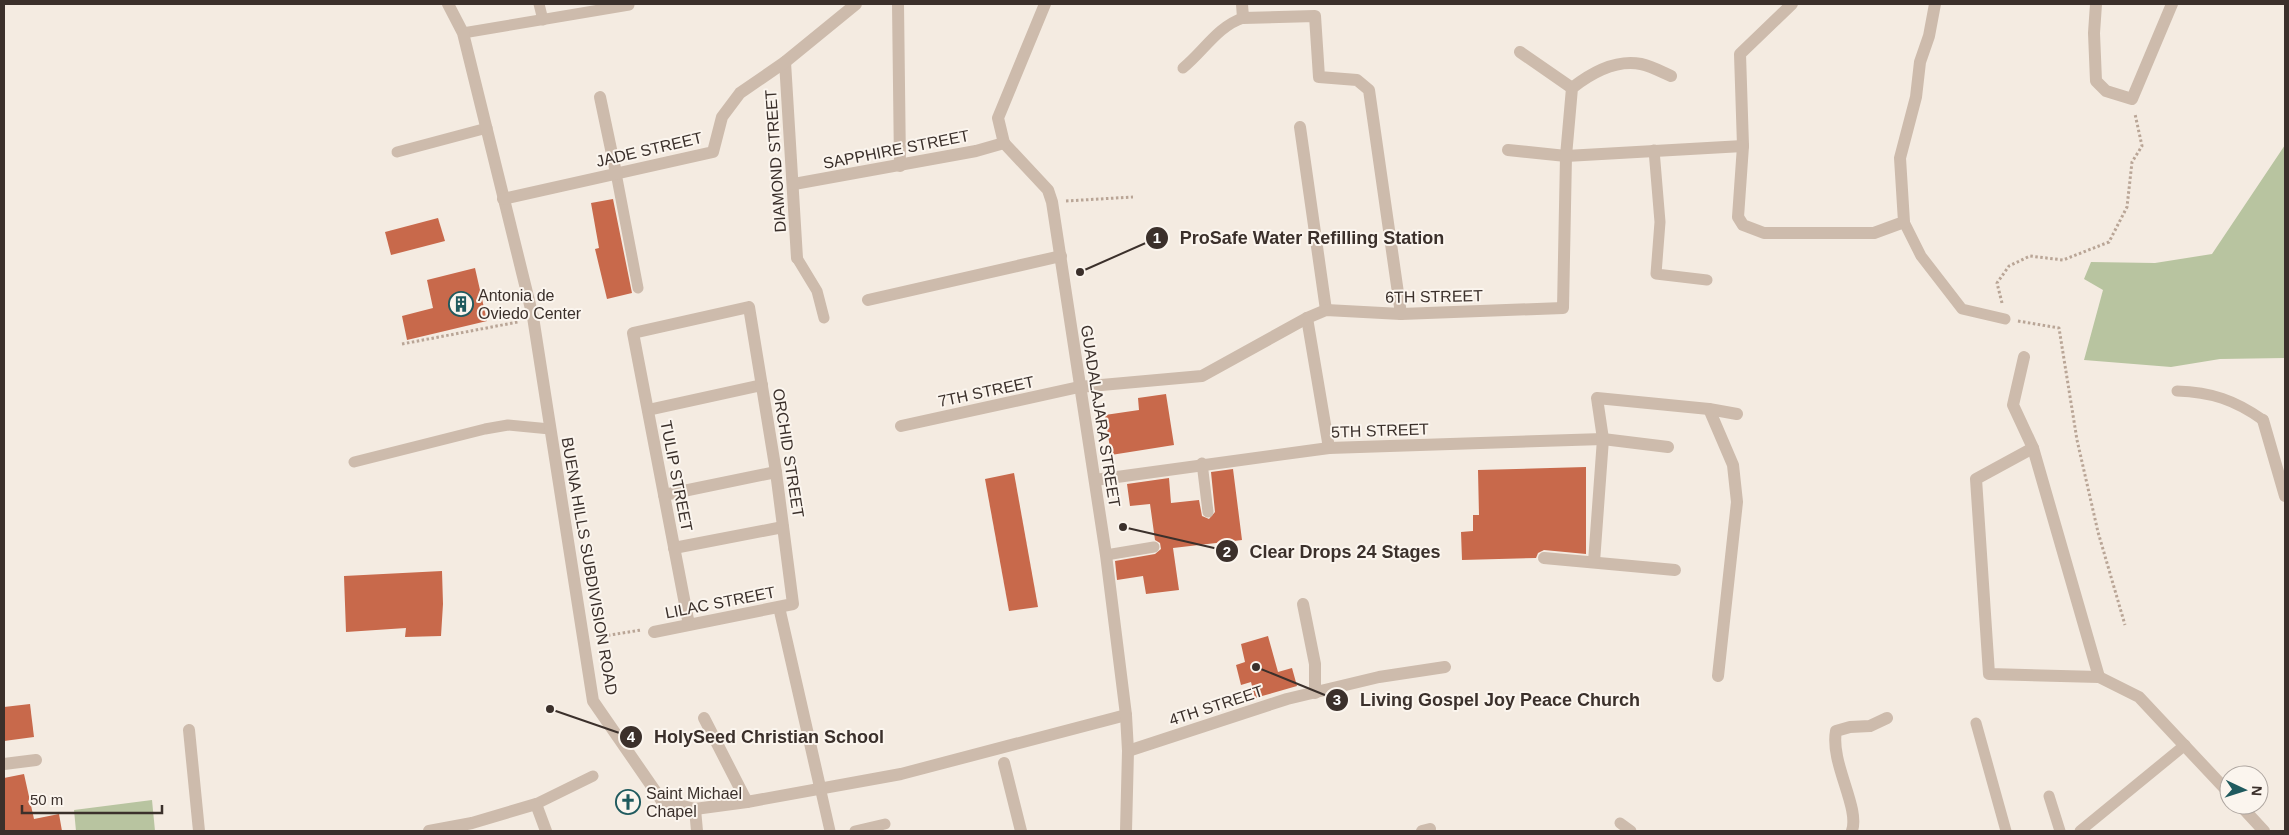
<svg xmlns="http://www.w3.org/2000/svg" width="2289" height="835" viewBox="0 0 2289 835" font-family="Arial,sans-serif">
	<rect width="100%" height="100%" fill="#f4ebe1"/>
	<!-- green -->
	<g fill="#b8c4a0">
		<polygon points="2285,145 2285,358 2220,359 2171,367 2084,360 2103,290 2084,279 2091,262 2155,263 2212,254"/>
		<polygon points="152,800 155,831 76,831 74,810"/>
	</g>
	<!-- building -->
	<g fill="#c8694b">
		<polygon points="613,199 632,293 607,299 595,249 599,248 591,203"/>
		<polygon points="438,218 445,241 391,255 385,232"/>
		<polygon points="475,268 487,321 407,340 402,316 433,308 427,280"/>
		<polygon points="1166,394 1174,445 1111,455 1105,415 1139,410 1138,398"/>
		<polygon points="1586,467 1586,554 1544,550 1538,553 1536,558 1462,560 1461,532 1473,531 1473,515 1479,515 1478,470"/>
		<polygon points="1233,469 1242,540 1173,548 1179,590 1146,594 1143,576 1117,580 1115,561 1155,554 1161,549 1160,543 1155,540 1150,504 1130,506 1127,484 1169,478 1171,503 1199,500 1202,516 1209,519 1215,512 1211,472"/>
		<polygon points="1014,473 1038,607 1009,611 985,479"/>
		<polygon points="442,571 443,604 441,636 405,637 406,628 346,632 344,576"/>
		<polygon points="1268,636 1278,672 1292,668 1297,686 1255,698 1251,682 1241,685 1236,665 1245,662 1241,644"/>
		<polygon points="30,704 34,737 4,741 4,707"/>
		<polygon points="24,774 34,819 59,814 62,831 4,831 4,778"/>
	</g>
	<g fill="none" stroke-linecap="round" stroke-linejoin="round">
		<!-- path -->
		<g stroke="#b9a596" stroke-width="3" stroke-dasharray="2.5 2.5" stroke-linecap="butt">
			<polyline points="1066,201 1133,197"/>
			<polyline points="2002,303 1997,283 2009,266 2030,256 2063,260 2109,242 2127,207 2132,162 2142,146 2135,114"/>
			<polyline points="2018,321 2059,328 2077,440 2098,532 2125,625"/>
			<polyline points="402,344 518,322"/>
			<polyline points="598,637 641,630"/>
		</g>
		<!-- service -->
		<g stroke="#cdbbac" stroke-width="11">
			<polyline points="539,4 543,20"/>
			<polyline points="463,33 629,5"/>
			<path d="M1183,68C1203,52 1218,26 1243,18"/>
			<polyline points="1654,150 1660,222 1656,274 1707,280"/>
			<polyline points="397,152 487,128"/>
			<polyline points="616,173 638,288"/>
			<polyline points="1904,222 1921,256 1962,309 2005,319"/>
			<polyline points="797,258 817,291 824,318"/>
			<path d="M2177,391C2211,392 2235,400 2263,420"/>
			<polyline points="354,462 485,429 508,425 550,429"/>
			<polyline points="1202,463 1208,512"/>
			<polyline points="1106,555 1154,547"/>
			<polyline points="1976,723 2006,831"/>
			<polyline points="820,787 830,831"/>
			<polyline points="2049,796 2060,831"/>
			<polyline points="536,804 593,776"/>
			<polyline points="1620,823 1631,831"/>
			<polyline points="855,831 885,824"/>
			<polyline points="2080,831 2185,745"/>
		</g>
		<!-- minor -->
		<g stroke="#cdbbac" stroke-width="12">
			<polyline points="448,4 463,33 533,317 593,701 662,801 695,809 747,802 901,774 1126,715"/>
			<polyline points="898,4 900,166"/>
			<polyline points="1242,4 1243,18 1315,16 1319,77 1357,80 1369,90 1401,314"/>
			<polyline points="1792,4 1740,54 1743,146 1738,217 1743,225 1764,233 1874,233 1904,222 1900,158 1916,97 1920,62 1929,36 1935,4"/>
			<polyline points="2096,4 2094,33 2096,81 2106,91 2132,99 2172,4"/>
			<polyline points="1520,52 1572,88"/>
			<polyline points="785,62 797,258"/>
			<polyline points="600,97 616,173"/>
			<polyline points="1300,127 1326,310"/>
			<polyline points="1004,143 1048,190 1052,202 1106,555 1126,715 1128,751 1126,831"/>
			<polyline points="1004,143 998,118 1045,4"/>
			<polyline points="1508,150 1566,156 1743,146"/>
			<polyline points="794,184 976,151 1004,143"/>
			<polyline points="503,199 713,152 722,117 740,93 785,62 856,4"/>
			<polyline points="868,300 1061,256"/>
			<polyline points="1307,318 1329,448"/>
			<polyline points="2024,357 2013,405 2033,448 2099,677"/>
			<polyline points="1709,409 1733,465 1737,502 1718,676"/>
			<polyline points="648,410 762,385"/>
			<polyline points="2263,420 2285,496"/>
			<path d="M901,426L1079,387L1202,376L1307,318L1326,310L1401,314L1563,308L1566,156L1572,88C1591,73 1615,59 1641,64C1651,66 1662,72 1671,76"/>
			<polyline points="2033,448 1976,479 1989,674 2099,677 2139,697 2229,793"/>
			<polyline points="1095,480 1329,448 1603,439 1668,447"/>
			<polyline points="664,495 776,472"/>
			<polyline points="674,548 783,527"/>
			<polyline points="1544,558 1675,570"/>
			<polyline points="1594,562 1603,439 1597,398 1709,409 1737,414"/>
			<polyline points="1303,604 1315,664 1315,693"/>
			<polyline points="779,607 820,787"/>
			<polyline points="654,632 793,604 776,472 749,307 633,333 689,625"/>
			<polyline points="704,718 747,802"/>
			<polyline points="189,730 199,831"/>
			<polyline points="1128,751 1287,699 1379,677 1445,667"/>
			<polyline points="1004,763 1021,831"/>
			<polyline points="4,764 36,760"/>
			<polyline points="2240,805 2264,831"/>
			<polyline points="695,809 697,831"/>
			<polyline points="429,831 472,823 536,804 546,831"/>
			<polyline points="1422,831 1430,829"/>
			<path d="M1852,831C1860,807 1830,763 1836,731L1850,727L1870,726L1887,718"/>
		</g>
	</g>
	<!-- icons -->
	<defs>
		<symbol id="building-ring" viewBox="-11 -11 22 22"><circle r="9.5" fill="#fbf5ee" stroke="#1f5a5e" stroke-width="1.5"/><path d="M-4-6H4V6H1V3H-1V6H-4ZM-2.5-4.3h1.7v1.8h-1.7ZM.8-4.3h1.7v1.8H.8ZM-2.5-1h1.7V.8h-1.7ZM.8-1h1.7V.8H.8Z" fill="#1f5a5e"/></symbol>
		<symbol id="church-ring" viewBox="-11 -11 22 22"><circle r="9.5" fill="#fbf5ee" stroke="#1f5a5e" stroke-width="1.5"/><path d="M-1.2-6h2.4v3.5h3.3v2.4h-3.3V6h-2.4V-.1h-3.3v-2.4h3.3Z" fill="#1f5a5e"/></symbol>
	</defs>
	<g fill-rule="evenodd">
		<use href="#building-ring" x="447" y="290" width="28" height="28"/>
		<use href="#church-ring" x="614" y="788" width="28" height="28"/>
	</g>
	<g text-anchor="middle" stroke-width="4" stroke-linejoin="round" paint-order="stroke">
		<!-- street labels -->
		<g font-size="16" fill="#3b302b" stroke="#fbf5ee">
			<text transform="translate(649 149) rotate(-13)" y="6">JADE STREET</text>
			<text transform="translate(896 149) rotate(-11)" y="6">SAPPHIRE STREET</text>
			<text transform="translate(775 161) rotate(-94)" y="6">DIAMOND STREET</text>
			<text transform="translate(1434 296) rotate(-1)" y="6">6TH STREET</text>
			<text transform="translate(986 391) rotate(-12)" y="6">7TH STREET</text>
			<text transform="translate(1101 416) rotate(81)" y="6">GUADALAJARA STREET</text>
			<text transform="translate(1380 430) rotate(-2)" y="6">5TH STREET</text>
			<text transform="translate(789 453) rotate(81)" y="6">ORCHID STREET</text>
			<text transform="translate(677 476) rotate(79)" y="6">TULIP STREET</text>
			<text transform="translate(590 566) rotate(80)" y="6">BUENA HILLS SUBDIVISION ROAD</text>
			<text transform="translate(720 602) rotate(-11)" y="6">LILAC STREET</text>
			<text transform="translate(1216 705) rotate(-18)" y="6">4TH STREET</text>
		</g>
		<!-- poi labels -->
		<g font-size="16" fill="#3b302b" stroke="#fbf5ee" text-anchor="start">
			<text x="478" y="301">Antonia de<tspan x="478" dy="18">Oviedo Center</tspan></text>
			<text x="646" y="799">Saint Michael<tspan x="646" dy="18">Chapel</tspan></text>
		</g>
	</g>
	<!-- callouts -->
	<path fill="none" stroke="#3b302b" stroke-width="2" d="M1080 272L1157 238M1123 527L1227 551M1256 667L1337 700M550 709L631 737"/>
	<g fill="#3b302b" stroke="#fbf5ee" stroke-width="2">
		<circle cx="1080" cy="272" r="5"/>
		<circle cx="1123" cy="527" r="5"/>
		<circle cx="1256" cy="667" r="5"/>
		<circle cx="550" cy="709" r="5"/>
		<circle cx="1157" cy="238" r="12"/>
		<circle cx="1227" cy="551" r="12"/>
		<circle cx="1337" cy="700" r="12"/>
		<circle cx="631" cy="737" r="12"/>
	</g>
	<g font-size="15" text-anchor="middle" font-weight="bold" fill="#fff">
		<text x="1157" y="243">1</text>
		<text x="1227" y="557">2</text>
		<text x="1337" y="705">3</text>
		<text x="631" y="742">4</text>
	</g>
	<g font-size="18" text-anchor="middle" font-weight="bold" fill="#3b302b" stroke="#fbf5ee" stroke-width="4" stroke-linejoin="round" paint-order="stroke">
		<text x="1312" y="244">ProSafe Water Refilling Station</text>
		<text x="1345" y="558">Clear Drops 24 Stages</text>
		<text x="1500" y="706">Living Gospel Joy Peace Church</text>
		<text x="769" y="743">HolySeed Christian School</text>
	</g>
	<!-- border -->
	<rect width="2289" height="835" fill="none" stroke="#3b302b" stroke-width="10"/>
	<!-- north arrow -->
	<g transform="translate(2244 790) rotate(94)"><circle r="24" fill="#fbf5ee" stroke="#aea6a0"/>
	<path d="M0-4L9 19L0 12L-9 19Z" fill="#1f5a5e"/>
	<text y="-8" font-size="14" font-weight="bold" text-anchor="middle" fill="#3b302b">N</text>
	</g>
	<!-- scale -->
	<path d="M22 805v8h140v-8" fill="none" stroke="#3b302b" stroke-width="2.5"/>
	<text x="30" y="805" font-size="15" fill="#3b302b" stroke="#fbf5ee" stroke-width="4" paint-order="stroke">50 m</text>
</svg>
